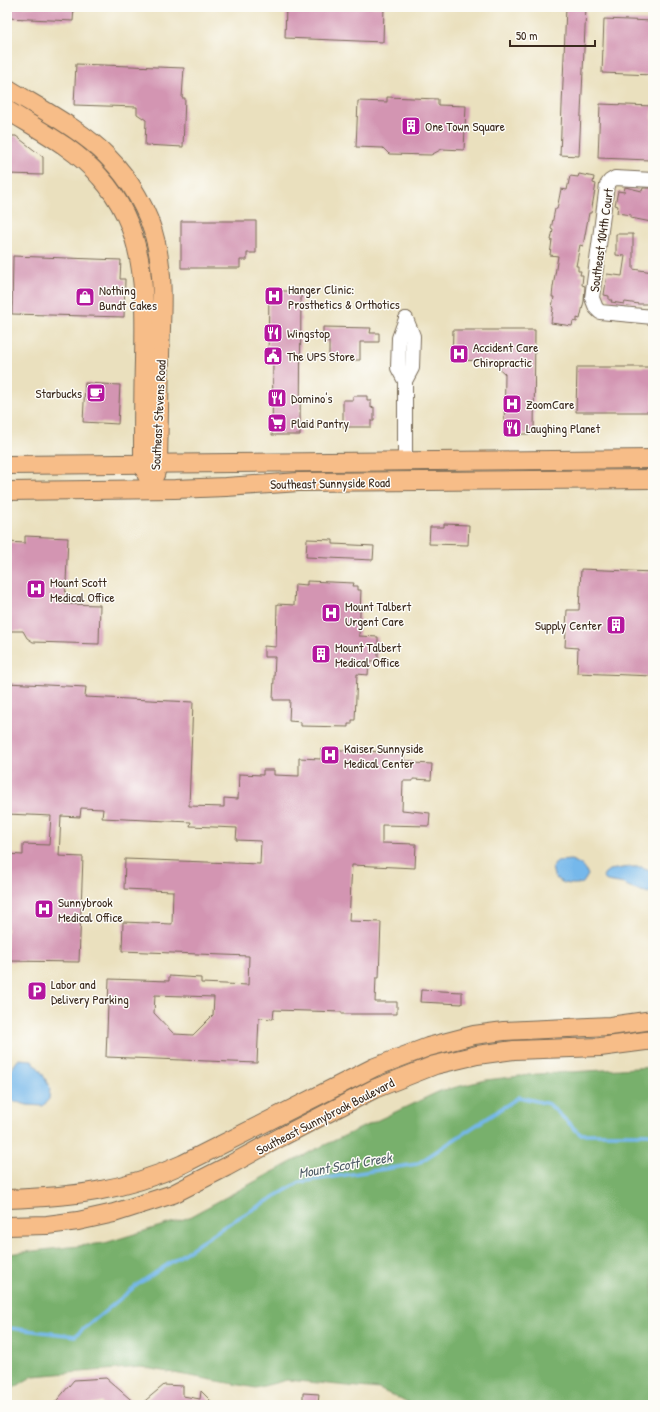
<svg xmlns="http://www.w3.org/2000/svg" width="660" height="1412" viewBox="0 0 660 1412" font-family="'Patrick Hand',sans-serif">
	<rect width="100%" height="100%" fill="#fdfcf7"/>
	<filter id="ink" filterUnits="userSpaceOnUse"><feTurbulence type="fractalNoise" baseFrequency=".025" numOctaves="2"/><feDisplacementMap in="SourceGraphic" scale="8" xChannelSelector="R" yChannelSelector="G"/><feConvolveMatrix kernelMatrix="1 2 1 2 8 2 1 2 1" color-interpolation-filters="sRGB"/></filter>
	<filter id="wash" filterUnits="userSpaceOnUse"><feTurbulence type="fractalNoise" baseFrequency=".012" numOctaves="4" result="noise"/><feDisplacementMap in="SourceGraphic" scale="16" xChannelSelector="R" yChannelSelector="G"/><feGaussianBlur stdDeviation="0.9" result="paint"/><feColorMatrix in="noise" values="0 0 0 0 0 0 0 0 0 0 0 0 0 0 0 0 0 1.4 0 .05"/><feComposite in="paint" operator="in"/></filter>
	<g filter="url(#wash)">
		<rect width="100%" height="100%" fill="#eae0be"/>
		<!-- forest -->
		<polygon fill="#78b06c" stroke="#5a6d45" points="653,1067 653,1405 412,1405 379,1389 287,1380 256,1388 141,1367 33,1376 7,1392 7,1254 105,1243 187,1218 312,1151 440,1091 486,1080 537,1074"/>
		<!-- water -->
		<g fill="#75b8eb" stroke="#587184">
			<path d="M571,860C579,863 585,866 588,875L583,883C575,885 561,885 555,877C553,875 553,870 552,868L557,861Z"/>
			<polygon points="630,867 642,867 652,871 653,890 649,893 633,889 624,884 607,881 603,878 604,874 609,870"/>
			<path d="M19,1059L32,1060L42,1073L50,1088L49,1099L43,1106L27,1105L10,1100C3,1084 8,1072 19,1059Z"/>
		</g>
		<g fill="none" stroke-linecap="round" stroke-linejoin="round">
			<!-- stream -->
			<polyline stroke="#75b8eb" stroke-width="3.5" points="7,1329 9,1328 75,1336 137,1285 228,1224 300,1182 417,1164 519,1097 549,1104 580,1134 653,1134"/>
		</g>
		<g id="blocks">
			<!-- building -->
			<g fill="#d395b2" fill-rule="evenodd">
				<polygon points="7,7 74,7 73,21 7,18"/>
				<polygon points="286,7 384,7 383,42 285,38"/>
				<polygon points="566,7 586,7 579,156 560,155"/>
				<polygon points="604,19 653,21 653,75 602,73"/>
				<polygon points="76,64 184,68 182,98 185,98 183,147 145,145 146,120 137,114 137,107 74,105"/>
				<polygon points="387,97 438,99 438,105 466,106 464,150 442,149 431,155 389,154 383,148 356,147 358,101 387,102"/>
				<polygon points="600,104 653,106 650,160 598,158"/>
				<polygon points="7,136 16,136 43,157 43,175 7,174"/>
				<polygon points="579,174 594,177 593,183 596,184 591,213 589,213 583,246 580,245 576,266 578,266 578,271 581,271 580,275 583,275 582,285 585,286 584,301 580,319 577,318 577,322 573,321 572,326 551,323 553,308 552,307 554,297 552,297 553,287 558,256 550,255 552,240 551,240 553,230 551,229 555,209 557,209 561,189 567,190 570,176 578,177"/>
				<polygon points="625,187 642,191 643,188 653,188 653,220 651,220 651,222 631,218 631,215 617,213 618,206 615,205 618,191 624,192"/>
				<polygon points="181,221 256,221 256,253 247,253 247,260 240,260 240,268 181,268"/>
				<polygon points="616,234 633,234 633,269 653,272 653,304 639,304 625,302 624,304 611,302 612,300 609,300 609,296 604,295 607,274 622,276 625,256 616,255"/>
				<polygon points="13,256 121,260 120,279 125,279 124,317 12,314"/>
				<polygon points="269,291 301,291 300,435 272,435 273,361 268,361"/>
				<polygon points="323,327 371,328 370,333 379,333 379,342 360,342 360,360 329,360 329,342 323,342"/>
				<polygon points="453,330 535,330 534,434 504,434 505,374 491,361 452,360"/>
				<polygon points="577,367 653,367 653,412 576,412"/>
				<polygon points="85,383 120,385 118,424 83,422"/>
				<polygon points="353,396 367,396 367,400 371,400 371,408 374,407 374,421 371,421 371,427 343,427 343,400 353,400"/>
				<polygon points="444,524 469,525 468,545 429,544 430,527 444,527"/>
				<polygon points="25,536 68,538 65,604 100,605 99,644 33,642 27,638 23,631 7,631 7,542 25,543"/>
				<polygon points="307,539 333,540 333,544 374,546 373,560 306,557"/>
				<polygon points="581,569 653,572 653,676 577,673 578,648 565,647 567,610 579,610"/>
				<polygon points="307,581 354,583 353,586 358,586 358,590 361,590 359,636 378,637 378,661 369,661 368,675 357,674 355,720 352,720 352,724 348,724 348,727 301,726 301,722 289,721 290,700 273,700 275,657 264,657 264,646 276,647 277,604 294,605 295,584 307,585"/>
				<path d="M7,683L86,687L85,697L193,702L189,806L224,807V798L238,799L239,774L263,775V770H274V775L299,776V758L321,759V749L404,753V761H414L413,763L432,764L431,780L413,779V781H403L402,810L430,813L429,826L382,825V843L416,844L415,868L352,865L349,921L381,922L379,978H376L375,1002H397V1014H342V1012L274,1010L273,1019L259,1018L257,1063L106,1057L109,979L169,981V976L201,978V983L248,985L249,956L122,951L123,922L172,924L173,891L124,889L125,859L260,864L261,841L236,840L237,828L190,826L191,822L102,818L103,809L81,808L80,817L61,816L59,856L83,857L79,962L7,961V854L23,855V844L49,845L51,816L7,814ZM155,995L214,997L213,1015L193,1035L174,1034L154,1013Z"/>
				<polygon points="421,990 462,992 462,1004 420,1002"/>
				<polygon points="106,1378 137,1405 102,1405 102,1402 85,1405 53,1405 74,1380"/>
				<polygon points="164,1385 183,1386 183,1396 200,1399 201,1391 215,1405 140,1405"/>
				<polygon points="303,1393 319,1394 318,1405 303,1405"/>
			</g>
		</g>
	</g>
	<g filter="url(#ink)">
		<use href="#blocks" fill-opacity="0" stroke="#786a56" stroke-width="1"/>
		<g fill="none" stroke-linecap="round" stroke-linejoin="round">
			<defs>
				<g id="minor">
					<polyline points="653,180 615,178 610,181 607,185 592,298 596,308 600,312 653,317"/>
					<polyline points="405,381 398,368 399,338 406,319"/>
					<polyline points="405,462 405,381 412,368 413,336 406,319"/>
				</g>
				<g id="major">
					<path d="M7,88C39,108 82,130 107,156C130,179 149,211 156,243C165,279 161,318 160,355C159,391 159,428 158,464L155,475"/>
					<path d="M7,110C39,130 75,148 100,177C147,229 145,295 144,361C143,395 143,430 143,464L147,476"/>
					<polyline points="7,465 653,459"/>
					<polyline points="7,491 175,489 226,487 299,482 653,479"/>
					<path d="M7,1199C72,1197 124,1191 183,1164L375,1067L428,1047L474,1035L504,1031L610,1026L653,1020"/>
					<polyline points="7,1226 47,1225 78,1221 114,1213 173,1194 226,1167 281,1137 374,1089 435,1065 477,1055 514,1050 600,1047 653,1040"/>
				</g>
			</defs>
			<!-- minor casing -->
			<use href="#minor" stroke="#786a56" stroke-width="16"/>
			<!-- major casing -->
			<use href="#major" stroke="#786a56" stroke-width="20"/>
			<!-- minor -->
			<use href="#minor" stroke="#fff" stroke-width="14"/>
			<!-- major -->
			<use href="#major" stroke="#f7bd88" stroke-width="18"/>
		</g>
	</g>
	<!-- icons -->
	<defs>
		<symbol id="building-square" viewBox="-11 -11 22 22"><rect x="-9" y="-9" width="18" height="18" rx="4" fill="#b5179e" stroke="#fdfcf7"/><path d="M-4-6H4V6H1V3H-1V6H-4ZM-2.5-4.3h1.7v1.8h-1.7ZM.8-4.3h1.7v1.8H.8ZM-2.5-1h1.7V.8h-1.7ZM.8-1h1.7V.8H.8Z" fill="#fff"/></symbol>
		<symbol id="hospital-square" viewBox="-11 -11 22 22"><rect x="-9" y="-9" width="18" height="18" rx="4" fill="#b5179e" stroke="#fdfcf7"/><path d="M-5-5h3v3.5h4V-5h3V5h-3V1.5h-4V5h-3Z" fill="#fff"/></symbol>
		<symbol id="shop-square" viewBox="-11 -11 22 22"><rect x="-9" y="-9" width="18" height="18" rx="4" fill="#b5179e" stroke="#fdfcf7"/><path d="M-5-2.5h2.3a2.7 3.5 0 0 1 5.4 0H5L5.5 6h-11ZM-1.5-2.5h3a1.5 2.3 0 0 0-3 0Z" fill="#fff"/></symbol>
		<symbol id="restaurant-square" viewBox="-11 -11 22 22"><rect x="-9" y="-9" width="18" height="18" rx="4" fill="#b5179e" stroke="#fdfcf7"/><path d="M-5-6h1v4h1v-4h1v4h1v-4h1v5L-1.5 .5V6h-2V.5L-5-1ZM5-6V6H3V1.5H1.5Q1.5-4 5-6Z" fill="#fff"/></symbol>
		<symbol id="civic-square" viewBox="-11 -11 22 22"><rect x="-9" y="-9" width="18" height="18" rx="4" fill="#b5179e" stroke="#fdfcf7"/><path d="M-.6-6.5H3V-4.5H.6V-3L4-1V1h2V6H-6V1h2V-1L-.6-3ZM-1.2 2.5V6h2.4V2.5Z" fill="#fff"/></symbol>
		<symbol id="cafe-square" viewBox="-11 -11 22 22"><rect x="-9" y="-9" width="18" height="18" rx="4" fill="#b5179e" stroke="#fdfcf7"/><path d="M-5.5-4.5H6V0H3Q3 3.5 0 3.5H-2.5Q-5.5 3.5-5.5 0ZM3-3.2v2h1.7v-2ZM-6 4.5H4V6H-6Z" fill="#fff"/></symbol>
		<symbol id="supermarket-square" viewBox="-11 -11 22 22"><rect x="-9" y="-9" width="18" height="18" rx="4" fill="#b5179e" stroke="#fdfcf7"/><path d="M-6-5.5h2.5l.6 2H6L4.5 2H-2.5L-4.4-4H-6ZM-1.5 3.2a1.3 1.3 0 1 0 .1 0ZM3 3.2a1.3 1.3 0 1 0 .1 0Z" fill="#fff"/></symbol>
		<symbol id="parking-square" viewBox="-11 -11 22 22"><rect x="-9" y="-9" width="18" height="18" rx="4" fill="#b5179e" stroke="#fdfcf7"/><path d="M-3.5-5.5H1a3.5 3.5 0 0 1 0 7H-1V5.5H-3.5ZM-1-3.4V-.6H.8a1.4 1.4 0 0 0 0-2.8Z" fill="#fff"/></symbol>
	</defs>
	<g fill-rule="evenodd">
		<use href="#building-square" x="400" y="115" width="22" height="22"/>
		<use href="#hospital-square" x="263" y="285" width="22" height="22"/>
		<use href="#shop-square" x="74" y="286" width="22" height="22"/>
		<use href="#restaurant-square" x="262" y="322" width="22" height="22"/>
		<use href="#hospital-square" x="448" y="343" width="22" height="22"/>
		<use href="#civic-square" x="262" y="345" width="22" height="22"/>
		<use href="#cafe-square" x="85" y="382" width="22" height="22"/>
		<use href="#restaurant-square" x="266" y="387" width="22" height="22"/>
		<use href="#hospital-square" x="501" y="393" width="22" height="22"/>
		<use href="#supermarket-square" x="266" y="412" width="22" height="22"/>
		<use href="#restaurant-square" x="501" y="417" width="22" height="22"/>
		<use href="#hospital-square" x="25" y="578" width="22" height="22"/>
		<use href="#hospital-square" x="320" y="602" width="22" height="22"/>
		<use href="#building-square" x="605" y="614" width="22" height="22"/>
		<use href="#building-square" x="310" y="643" width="22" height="22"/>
		<use href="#hospital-square" x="319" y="744" width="22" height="22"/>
		<use href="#hospital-square" x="33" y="898" width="22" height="22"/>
		<use href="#parking-square" x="26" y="980" width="22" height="22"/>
	</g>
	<g text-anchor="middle" stroke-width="3" stroke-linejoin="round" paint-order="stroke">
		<!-- poi labels -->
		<g font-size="13" fill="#3b2a1e" stroke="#fdfcf7" text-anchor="start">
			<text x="425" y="131">One Town Square</text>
			<text x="288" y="294">Hanger Clinic:<tspan x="288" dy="15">Prosthetics &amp; Orthotics</tspan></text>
			<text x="99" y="295">Nothing<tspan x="99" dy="15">Bundt Cakes</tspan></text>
			<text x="287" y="338">Wingstop</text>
			<text x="473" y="352">Accident Care<tspan x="473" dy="15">Chiropractic</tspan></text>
			<text x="287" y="361">The UPS Store</text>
			<text x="82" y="398" text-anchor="end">Starbucks</text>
			<text x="291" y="403">Domino's</text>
			<text x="526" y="409">ZoomCare</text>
			<text x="291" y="428">Plaid Pantry</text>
			<text x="526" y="433">Laughing Planet</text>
			<text x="50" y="587">Mount Scott<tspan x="50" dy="15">Medical Office</tspan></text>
			<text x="345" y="611">Mount Talbert<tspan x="345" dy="15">Urgent Care</tspan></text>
			<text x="602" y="630" text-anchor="end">Supply Center</text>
			<text x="335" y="652">Mount Talbert<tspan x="335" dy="15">Medical Office</tspan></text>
			<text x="344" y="753">Kaiser Sunnyside<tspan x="344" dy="15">Medical Center</tspan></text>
			<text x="58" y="907">Sunnybrook<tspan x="58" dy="15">Medical Office</tspan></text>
			<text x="51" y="989">Labor and<tspan x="51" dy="15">Delivery Parking</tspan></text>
		</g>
		<!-- street labels -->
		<g font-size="13" fill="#3b2a1e" stroke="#fdfcf7">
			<text transform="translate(601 240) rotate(-82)" y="5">Southeast 104th Court</text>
			<text transform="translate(158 415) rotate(-87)" y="5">Southeast Stevens Road</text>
			<text transform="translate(330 483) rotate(-1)" y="5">Southeast Sunnyside Road</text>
			<text transform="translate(325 1116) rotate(-27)" y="5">Southeast Sunnybrook Boulevard</text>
		</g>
		<!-- water labels -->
		<g font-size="14" font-style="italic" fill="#4f5c66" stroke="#fdfcf7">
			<text transform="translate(345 1165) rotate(-10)" y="5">Mount Scott Creek</text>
		</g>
	</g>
	<!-- margin -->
	<rect width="660" height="1412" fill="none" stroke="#fdfcf7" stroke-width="24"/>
	<!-- scale -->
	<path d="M510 40v6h85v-6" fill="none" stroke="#3b2a1e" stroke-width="2"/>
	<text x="516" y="40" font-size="12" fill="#3b2a1e" stroke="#fdfcf7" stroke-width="3" paint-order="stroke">50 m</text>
</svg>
